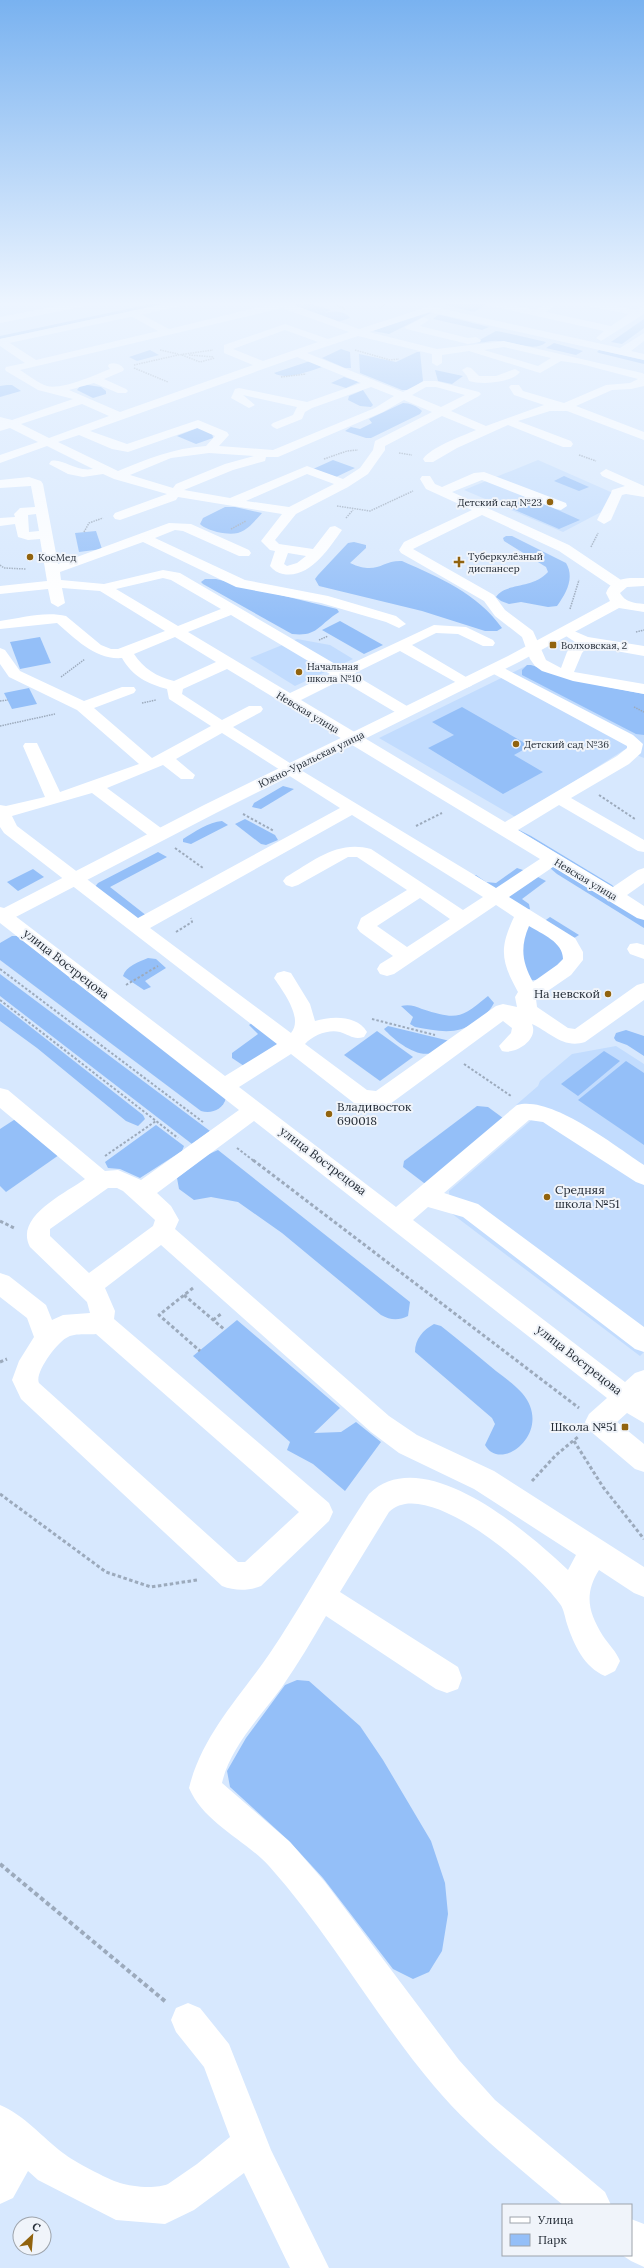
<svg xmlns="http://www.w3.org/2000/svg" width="644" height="2268" viewBox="0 0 644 2268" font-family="Lora,serif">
	<rect width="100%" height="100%" fill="#d7e8fe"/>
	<!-- built -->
	<g fill="#c2dcfe">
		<polygon points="538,460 613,493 601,512 563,532 464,490"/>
		<polygon points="297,639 330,645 353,659 295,686 250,658"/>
		<polygon points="528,665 644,724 644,758 624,750 517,818 379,738"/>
		<polygon points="616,1046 644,1064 644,1352 640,1356 451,1213 450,1203 449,1191 535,1117 516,1105 538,1086 540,1081 572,1054"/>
	</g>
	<!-- green -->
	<g fill="#94bff8">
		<polygon points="160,302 173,302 0,339 0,336"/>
		<path d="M296,302L304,303L298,307L307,303L331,310L325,313C333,310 346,311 350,318L338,322L289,304Z"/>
		<polygon points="452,302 480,302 488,304 474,312 445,305"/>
		<polygon points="425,312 431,313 389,334 373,331"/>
		<polygon points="438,315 441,315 489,327 482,330 433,319"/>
		<polygon points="644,319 644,328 622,344 611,342"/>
		<path d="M496,331L502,332L546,342C536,353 511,341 498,341C491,340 483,344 476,342Z"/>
		<polygon points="554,343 583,351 576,355 546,348"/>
		<polygon points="341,349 350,352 351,368 345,368 322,358"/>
		<polygon points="150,350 159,355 137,361 129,357"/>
		<polygon points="599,350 644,360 644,364 599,353 597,352"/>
		<polygon points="417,352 420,352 423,381 409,390 402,390 360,373 359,354 396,362"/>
		<path d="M310,361L322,367C309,371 286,381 274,373Z"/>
		<polygon points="435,370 463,376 452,384 438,381"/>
		<polygon points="344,377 359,382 346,388 331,383"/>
		<polygon points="7,385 12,385 21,391 0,397 0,386"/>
		<polygon points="88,385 101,387 106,391 106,394 93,398 77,390 80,386"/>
		<polygon points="363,390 373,405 371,407 360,406 348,400 349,396"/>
		<path d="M403,403C410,403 417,406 422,411L420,414L371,438H366L345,431L351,427L360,429L372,423L369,419Z"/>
		<polygon points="200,427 212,433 213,438 196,444 177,436"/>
		<polygon points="333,460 355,468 336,477 313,469"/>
		<polygon points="564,476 589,487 579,491 554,481"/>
		<polygon points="529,497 580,520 559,529 508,507"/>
		<path d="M225,507H235L262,513C246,531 241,537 217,532C211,530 204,528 200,524L203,518Z"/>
		<polygon points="96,531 102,549 79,552 75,533"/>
		<path d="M506,536H512L566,563C575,578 566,593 557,606L548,607L521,602L509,604L501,601L496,597C506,582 531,590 548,572L546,567L504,541L503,538Z"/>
		<path d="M354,542L366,545V548L350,563C378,576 381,560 402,561C440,578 477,593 502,628L497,631H485L422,611L319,586L315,579L318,575L348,543Z"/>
		<path d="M205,579H216L337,609L339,612C318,625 318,637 292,634L203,584L201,582Z"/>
		<polygon points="340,621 383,645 364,654 322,630"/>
		<polygon points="40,637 51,663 20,669 10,642"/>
		<polygon points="531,665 598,685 644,694 644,735 636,734 522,675 522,670 527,665"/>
		<polygon points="29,688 37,704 12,709 4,693"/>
		<polygon points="462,707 530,746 514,755 543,772 503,794 428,748 454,735 432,722"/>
		<polygon points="283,786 294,789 261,809 252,807 254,803"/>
		<polygon points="245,819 275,835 278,840 266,845 261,844 235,824"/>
		<path d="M222,821L228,825L191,844L183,842V839C194,832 209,822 222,821Z"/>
		<polygon points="513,827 531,836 612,885 618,891"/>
		<polygon points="158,852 167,857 110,887 147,916 137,922 94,888 98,883"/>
		<polygon points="552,863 644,916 644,928 557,874 550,868"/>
		<polygon points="517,868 526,871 493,891 471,876 476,875 486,882 496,883"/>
		<polygon points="33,869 44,877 18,891 7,882"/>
		<polygon points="536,876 546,881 522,899 529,904 530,909 527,910 507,900 510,890"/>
		<polygon points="550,917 579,935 571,940 543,922"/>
		<path d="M530,923L554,937L568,956C557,966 546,982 530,980L520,964L525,926Z"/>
		<path d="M12,936H17L226,1098C223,1110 211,1114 201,1111L0,960V943Z"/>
		<path d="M148,958L156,959L166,968L145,981L151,987L144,990L123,976C126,966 139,962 148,958Z"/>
		<polygon points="0,974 210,1131 192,1144 0,996"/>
		<path d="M488,996L494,1003C490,1011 485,1015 477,1021C457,1036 438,1031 415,1027L410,1024L413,1017L401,1006C409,1004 415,1006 422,1009C457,1020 460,1019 488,996Z"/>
		<polygon points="0,1003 143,1115 145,1119 138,1126 126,1121 37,1048 0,1021"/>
		<polygon points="252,1023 283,1043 244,1066 232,1058 232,1053 258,1034 249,1025"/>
		<path d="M388,1026L450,1041C445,1045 438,1052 432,1053C416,1058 394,1040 384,1029Z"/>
		<polygon points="626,1030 644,1036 644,1056 627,1045 616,1041 614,1038 616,1033"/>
		<polygon points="377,1031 413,1057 380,1081 344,1055"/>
		<polygon points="604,1051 620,1061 578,1096 561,1084"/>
		<polygon points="626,1061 644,1073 644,1145 578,1100"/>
		<polygon points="477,1106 488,1107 503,1118 428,1183 424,1183 403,1167 404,1161"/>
		<polygon points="17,1118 59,1155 6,1192 0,1186 0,1129"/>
		<polygon points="156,1125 184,1146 182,1151 140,1178 120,1169 108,1168 105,1162"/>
		<path d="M218,1150L410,1302L408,1316C398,1321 390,1320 381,1315L282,1233L238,1202L211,1197L194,1200L179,1189L177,1178L207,1155Z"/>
		<polygon points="237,1320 340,1408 314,1433 341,1432 356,1422 381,1442 345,1491 313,1464 287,1450 290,1442 193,1356"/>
		<path d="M434,1324L441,1326C460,1341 478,1356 496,1371C505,1378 515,1385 522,1393C555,1431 501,1474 485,1445L495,1424L492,1418L415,1352C415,1339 423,1330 434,1324Z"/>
		<polygon points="297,1680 309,1681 360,1726 383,1760 431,1841 445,1883 448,1914 442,1951 429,1972 413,1979 393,1969 323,1878 289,1841 230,1787 227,1771 246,1738 285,1685"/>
	</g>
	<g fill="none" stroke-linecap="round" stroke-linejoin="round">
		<!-- path-far3 -->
		<g stroke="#9caabc" stroke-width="1.5" stroke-dasharray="1.5 1" stroke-linecap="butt">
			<polyline points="378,302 386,304 380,308"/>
			<polyline points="337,306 344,308 344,310"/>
			<polyline points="160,350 178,354"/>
			<polyline points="355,350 390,360 399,359"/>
			<polyline points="182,355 200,362 215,358"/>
			<polyline points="189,355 214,357"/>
			<polyline points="134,365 178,355 213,350"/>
			<polyline points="134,368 168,382"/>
			<polyline points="281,377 306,374"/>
			<polyline points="399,453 412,455"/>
			<polyline points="579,455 596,461"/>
			<polyline points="324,459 347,451 358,450"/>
			<polyline points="337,506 370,511 413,491"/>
			<polyline points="346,518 353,510"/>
			<polyline points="231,529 246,521"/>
			<polyline points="84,532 89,523 103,518"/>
			<polyline points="591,547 598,533"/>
			<polyline points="0,565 4,568 26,569"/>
			<polyline points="570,609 579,580"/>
			<polyline points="636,632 644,630"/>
			<polyline points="319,640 328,636"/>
			<polyline points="61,677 85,659"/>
			<polyline points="0,701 8,700"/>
			<polyline points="142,703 156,700"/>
			<polyline points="634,707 644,712"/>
			<polyline points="0,726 55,714"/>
		</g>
		<!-- path-far2 -->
		<g stroke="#9caabc" stroke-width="2" stroke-dasharray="2.5 2" stroke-linecap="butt">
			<polyline points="599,795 635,819"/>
			<polyline points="243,814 274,831"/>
			<polyline points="416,826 442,813"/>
			<polyline points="175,848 203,868"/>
			<polyline points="176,932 192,922 191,918"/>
			<polyline points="0,969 203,1122"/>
			<polyline points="126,985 158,966"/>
			<polyline points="0,1000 178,1138"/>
			<polyline points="372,1019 435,1035"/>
			<polyline points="464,1064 511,1096"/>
			<polyline points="237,1148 254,1161"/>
			<polyline points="105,1156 156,1121"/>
		</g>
		<!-- path-far1 -->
		<g stroke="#9caabc" stroke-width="3" stroke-dasharray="3.5 2.5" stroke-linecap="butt">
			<polyline points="253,1160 579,1408"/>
			<polyline points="0,1221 16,1229"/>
			<polyline points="193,1288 159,1315 200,1351"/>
			<polyline points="184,1295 225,1330"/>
			<polyline points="213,1320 221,1314"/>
			<polyline points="0,1362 7,1359"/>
			<polyline points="574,1441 603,1487 644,1539"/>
			<polyline points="532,1481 556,1455 579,1436"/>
			<polyline points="0,1494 106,1572 151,1587 197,1580"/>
		</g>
		<!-- path -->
		<polyline stroke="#9caabc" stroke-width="4" stroke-dasharray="4.5 3" stroke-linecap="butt" points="0,1864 166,2002"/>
		<!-- minor -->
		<g fill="#fff" fill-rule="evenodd">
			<polygon points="78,302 96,302 91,305 0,323 0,317"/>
			<path d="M279,302H298L294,305L359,329L430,306L620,348L644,333V341L631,351L644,354V360L430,312L369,332L437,349L504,341L642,373L644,374V386L631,389L612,390L576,406L644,432V440L567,411H550L518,421L571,441L573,444L571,447H563L508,425L457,448L433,462H425L423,459C431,447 462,436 476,430L442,416L385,446V450L368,474L348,487L296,514L275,540L279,544L313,549L330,527L335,526L342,530C329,548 310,579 283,574C278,573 273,570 270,566L275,551L270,550L261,541L282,514L178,497L176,500L120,520L115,519L113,516L115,513L167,494L114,479L103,474L83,477L68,474L49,464L51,461C63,458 75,472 93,469L47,446L0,463V455L38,442L10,428L0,431V417L12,420L73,399L38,390L6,371L5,369L6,367L25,363L0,346V339L5,340L36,360L158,331L129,315L128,313L133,310L169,329ZM282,308L349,332L328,339L285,324L224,345V353L253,365L120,412L69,390L94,383L118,393H126L128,391L126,389L104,379L123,371L124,369C121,364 115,362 109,364L108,366L110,369C95,375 62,390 47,386C38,383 28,375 20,370ZM285,330L318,342L263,361L233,349ZM358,336L432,354V363L437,366L442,363V355L469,351L540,373L561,361L581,364L638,379L630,383L606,385L564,403L523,391L519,385H511L509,387L514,395L544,405L486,426L451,411L479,396L481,394L479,392L436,381H424L403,392L307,353ZM504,347L551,358L538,366L484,350ZM297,357L361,383L307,402L239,388L235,389L231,398L249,408L255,405L243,395L297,407L293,415L273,423L271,425L273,427L277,429L302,419L305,412L312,408L371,387L394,396L375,408L273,450L219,446L229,435L227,432L198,420L127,444L90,431ZM426,387H436L465,395L441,407L412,395ZM404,400L432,412L375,441L373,450L360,468L343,479L307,466L230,498L184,490L233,470L265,461L266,457H278L383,412ZM82,404L109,416L49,438L21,424ZM197,428L215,436L206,446C173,448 148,459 118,471L58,442L79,435L112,449L128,452ZM209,453L254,456L225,464L176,484L173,488L130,475L171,458ZM307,474L334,484L289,507L246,501ZM288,553L306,556L297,563L287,566L284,564Z"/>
			<polygon points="482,302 499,302 536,310 550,302 555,305 546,312 611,326 629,314 581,305 576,302 595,302 636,310 644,306 644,314 601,341 596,338 604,331 487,305"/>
			<polygon points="424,317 429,320 420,326 468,338 476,337 481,340 480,342 468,344 406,329 405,327"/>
			<path d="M467,367L471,368L479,376H496L515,369L520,372C512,383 482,385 469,381L467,376L462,370Z"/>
			<polygon points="606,469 644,486 644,497 626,494 622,495 611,520 604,524 597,520 611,493 612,490 625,486 602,476 600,473"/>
			<polygon points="484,472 566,503 567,506 561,510 556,509 482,480 452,492 569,545 624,582 626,585 624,588 614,588 559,551 482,515 413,549 494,595 505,610 533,631 546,660 561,668 567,652 575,642 560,632 567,628 588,637 644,646 644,656 588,646 582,653 574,672 644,684 644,694 573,681 542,671 535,666 530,659 522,637 495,616 484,601 401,553 399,550 404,542 472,510 426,489 420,479 422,476 430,476 435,484 442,487 474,473"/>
			<path d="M29,477L41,481L43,484L58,564L169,523L191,524L249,550L251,553L249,556H239L183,531L175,530L155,538L245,580L328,596L396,616L406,624L399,628L386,622L321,603L236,587L143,542L60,572L61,580L104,584L163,570L180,573L342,668L434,625L466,627L493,640L495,643L493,646H483L458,634L436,633L412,645L471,680L474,683L471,686L466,688L400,651L353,674L412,709L414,712L412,715H400L341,680L301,700L505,822L617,756L627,748V746L490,672L487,669L490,666H500L633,735L643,744L641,753L629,764L571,798L644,840V852L638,851L559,805L518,830L613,887L638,870L644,868V883L627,895L644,906V920L637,918L553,867L509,897L575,938L583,952V960L571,975L536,999L537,1007L568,1028L575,1029L637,985L644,983V1000L585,1042C563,1049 550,1032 532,1024C539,1040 515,1055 502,1051L499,1046L511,1033L512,1028L503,1021L390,1104L377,1107L354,1103L291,1054L239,1087L396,1207L517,1105C551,1095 615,1146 644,1165V1185L636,1182L549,1126L543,1122L529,1120L444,1193L478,1204L644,1327V1352L635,1349L463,1217L428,1207L413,1220L625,1382L635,1373L644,1370V1423L627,1413L617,1422L644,1444V1472L635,1469L589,1430L585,1422L589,1414L607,1398L254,1121L157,1193L171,1206L179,1220L175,1229L389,1416L417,1435L494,1471L644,1567V1597L634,1593L599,1570C584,1594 588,1612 603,1636C609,1645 616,1651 620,1661L615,1671L605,1676C584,1667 574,1645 567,1624C565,1618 564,1609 560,1604C538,1572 426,1474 389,1512L340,1592L458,1667L462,1678L458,1689L447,1693L436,1689L326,1616C312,1640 298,1664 282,1687C261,1716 230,1747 222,1783L290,1842L325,1882L459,2060L495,2100L605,2192L611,2205H563C518,2167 472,2131 434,2086C375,2016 330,1934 269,1866C244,1839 204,1823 189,1788C202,1735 240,1697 270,1653C305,1601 334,1546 369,1494C423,1441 528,1532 568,1570L576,1555L474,1489L399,1453L371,1432L161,1245L105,1288L115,1311L114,1319L329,1503L333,1512L329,1521L261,1586C248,1591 235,1591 222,1586L21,1399L12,1380L19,1361L34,1337L27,1318L0,1297V1273L9,1276L46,1305L52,1320L63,1315L90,1313L87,1302L30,1247C14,1217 64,1194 85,1179L0,1108V1088L8,1090L105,1171L118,1170L141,1180L239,1110L0,923V911L10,912L225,1076L277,1044L4,833L0,827V805L6,806L45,797L23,746L25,743H37L60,792L139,764L77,710L9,677L0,664V648L5,650L20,671L84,701L122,687H134L136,690L134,693L94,708L152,758L211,726L169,699L167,689C148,684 132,676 122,658C95,660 76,639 57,623L0,629V621C21,618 45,611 66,616L101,645L111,649H118L165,631L100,591L62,588L65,603L58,607L51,603L48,589L0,594V586L47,581L40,539L28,540L18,537L15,524L0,526V518L15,517L14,514L20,508L35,507L31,486L0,488V480ZM36,514L39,531L29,532L28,515ZM163,578L171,580L221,609L178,626L116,589ZM231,615L330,674L290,693L188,632ZM175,637L216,662L174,681C157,677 143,668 134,654ZM227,669L540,859L496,888L304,772L233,727L261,712L263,709L261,706H249L222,720L182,694L183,689ZM222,733L340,808L138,918L17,826L12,816L92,793L153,839H165L168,835L165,831L107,788L163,765L181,779H193L195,775L176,759ZM352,815L483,897L463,910L371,849C337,840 314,861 286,877L283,881L286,885L292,887L298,885L348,857H357L407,890L361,918L357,928L360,932L393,956L380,964L377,969L380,974L387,976L394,974L496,905L514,917C499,949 501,961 518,992L515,997L517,1007L503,1004L496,1006L376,1091L367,1090L305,1044C313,1035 329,1029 340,1032C350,1035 353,1040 364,1037L367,1032C357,1015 332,1016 315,1021L310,1004L291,973L284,971L277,973L274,978C282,990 304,1018 291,1033L150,928ZM420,898L450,919L407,947L377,926ZM529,926C542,934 563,942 563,959L557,965L533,982C522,962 520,947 529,926ZM108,1188H117L123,1191L155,1220L153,1226L89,1273L50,1236V1229ZM96,1334L299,1512L245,1562H238L39,1383C34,1373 58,1341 68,1337C75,1333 88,1335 96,1334Z"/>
			<polygon points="637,943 644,945 644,959 630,954 627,949 630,944"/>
			<path d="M188,2003L200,2008L229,2044L271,2150L329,2268H290L244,2173L194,2210L165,2224L116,2220L38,2180L28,2171L13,2198L0,2204V2105C24,2115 42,2137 63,2153C73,2161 107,2179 120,2183C132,2187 157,2189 168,2184L197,2164L230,2137L204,2067L176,2032L171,2020L176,2008Z"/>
			<polygon points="631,2219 644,2224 644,2267 631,2261 622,2255 631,2255"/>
		</g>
		<!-- major -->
		<path fill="#fff" fill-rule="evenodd" d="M630,578H644V586L627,587L620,593C625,602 634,603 644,604V612L619,608L519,662L216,813L10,920L0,921V907L4,908L204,805L508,656L610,601L606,593C610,582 619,579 630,578Z"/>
		<!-- highway -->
		<polygon fill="#fff" fill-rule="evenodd" points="174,302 191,302 186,305 0,345 0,339"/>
	</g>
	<!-- sky -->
	<linearGradient id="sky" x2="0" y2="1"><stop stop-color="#79b2f0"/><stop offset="0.49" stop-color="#edf5ff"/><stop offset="1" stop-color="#edf5ff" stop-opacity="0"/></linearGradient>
	<rect width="644" height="619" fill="url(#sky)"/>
	<!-- markers -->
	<g fill="#91630e" stroke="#f0f4fa" stroke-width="1.5">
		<circle cx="550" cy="502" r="4"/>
		<circle cx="30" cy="557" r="4"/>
		<path d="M457 556h4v4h4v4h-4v4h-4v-4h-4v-4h4z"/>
		<rect x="549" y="641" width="8" height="8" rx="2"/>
		<circle cx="299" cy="672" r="4"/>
		<circle cx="516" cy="744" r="4"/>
		<circle cx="608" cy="994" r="4"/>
		<circle cx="329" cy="1114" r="4"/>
		<circle cx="547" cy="1197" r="4"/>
		<rect x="621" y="1423" width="8" height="8" rx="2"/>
	</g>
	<g text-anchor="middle" stroke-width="4" stroke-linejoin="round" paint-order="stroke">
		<!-- far-poi labels -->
		<g font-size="10" fill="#242c36" stroke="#f0f4fa" text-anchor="start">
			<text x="542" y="506" text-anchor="end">Детский сад №23</text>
			<text x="468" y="560">Туберкулёзный<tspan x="468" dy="12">диспансер</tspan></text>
			<text x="38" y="561">КосМед</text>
			<text x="561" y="649">Волховская, 2</text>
			<text x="307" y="670">Начальная<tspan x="307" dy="12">школа №10</tspan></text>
			<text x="524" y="748">Детский сад №36</text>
		</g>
		<!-- far-street labels -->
		<g font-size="10" fill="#242c36" stroke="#f0f4fa">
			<text transform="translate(308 712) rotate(31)" y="4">Невская улица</text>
			<text transform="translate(311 759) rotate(-26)" y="4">Южно-Уральская улица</text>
			<text transform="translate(586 879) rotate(31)" y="4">Невская улица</text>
		</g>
		<!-- street labels -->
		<g font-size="12" fill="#242c36" stroke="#f0f4fa">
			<text transform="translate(66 964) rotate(38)" y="4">улица Вострецова</text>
			<text transform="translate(323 1161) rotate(37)" y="4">улица Вострецова</text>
			<text transform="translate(579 1360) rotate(38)" y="4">улица Вострецова</text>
		</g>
		<!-- poi labels -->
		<g font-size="12" fill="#242c36" stroke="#f0f4fa" text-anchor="end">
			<text x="600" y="998">На невской</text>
			<text x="337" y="1111" text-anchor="start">Владивосток<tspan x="337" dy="14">690018</tspan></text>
			<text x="555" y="1194" text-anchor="start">Средняя<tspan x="555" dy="14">школа №51</tspan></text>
			<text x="617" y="1431">Школа №51</text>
		</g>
	</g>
	<!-- legend -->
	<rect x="502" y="2204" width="130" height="52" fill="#f0f4fa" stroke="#9ea4ac"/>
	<rect x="510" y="2217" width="20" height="6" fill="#ffffff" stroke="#9ea4ac"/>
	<text x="538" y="2224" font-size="12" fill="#242c36">Улица</text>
	<rect x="510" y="2234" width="20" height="12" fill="#94bff8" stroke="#9ea4ac"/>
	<text x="538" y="2244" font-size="12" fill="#242c36">Парк</text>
	<!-- north arrow -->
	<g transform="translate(32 2236) rotate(26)"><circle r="19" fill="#f0f4fa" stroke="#9ea4ac"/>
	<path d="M0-3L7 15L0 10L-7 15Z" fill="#91630e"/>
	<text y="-6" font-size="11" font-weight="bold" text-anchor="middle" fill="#242c36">С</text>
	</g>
</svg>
